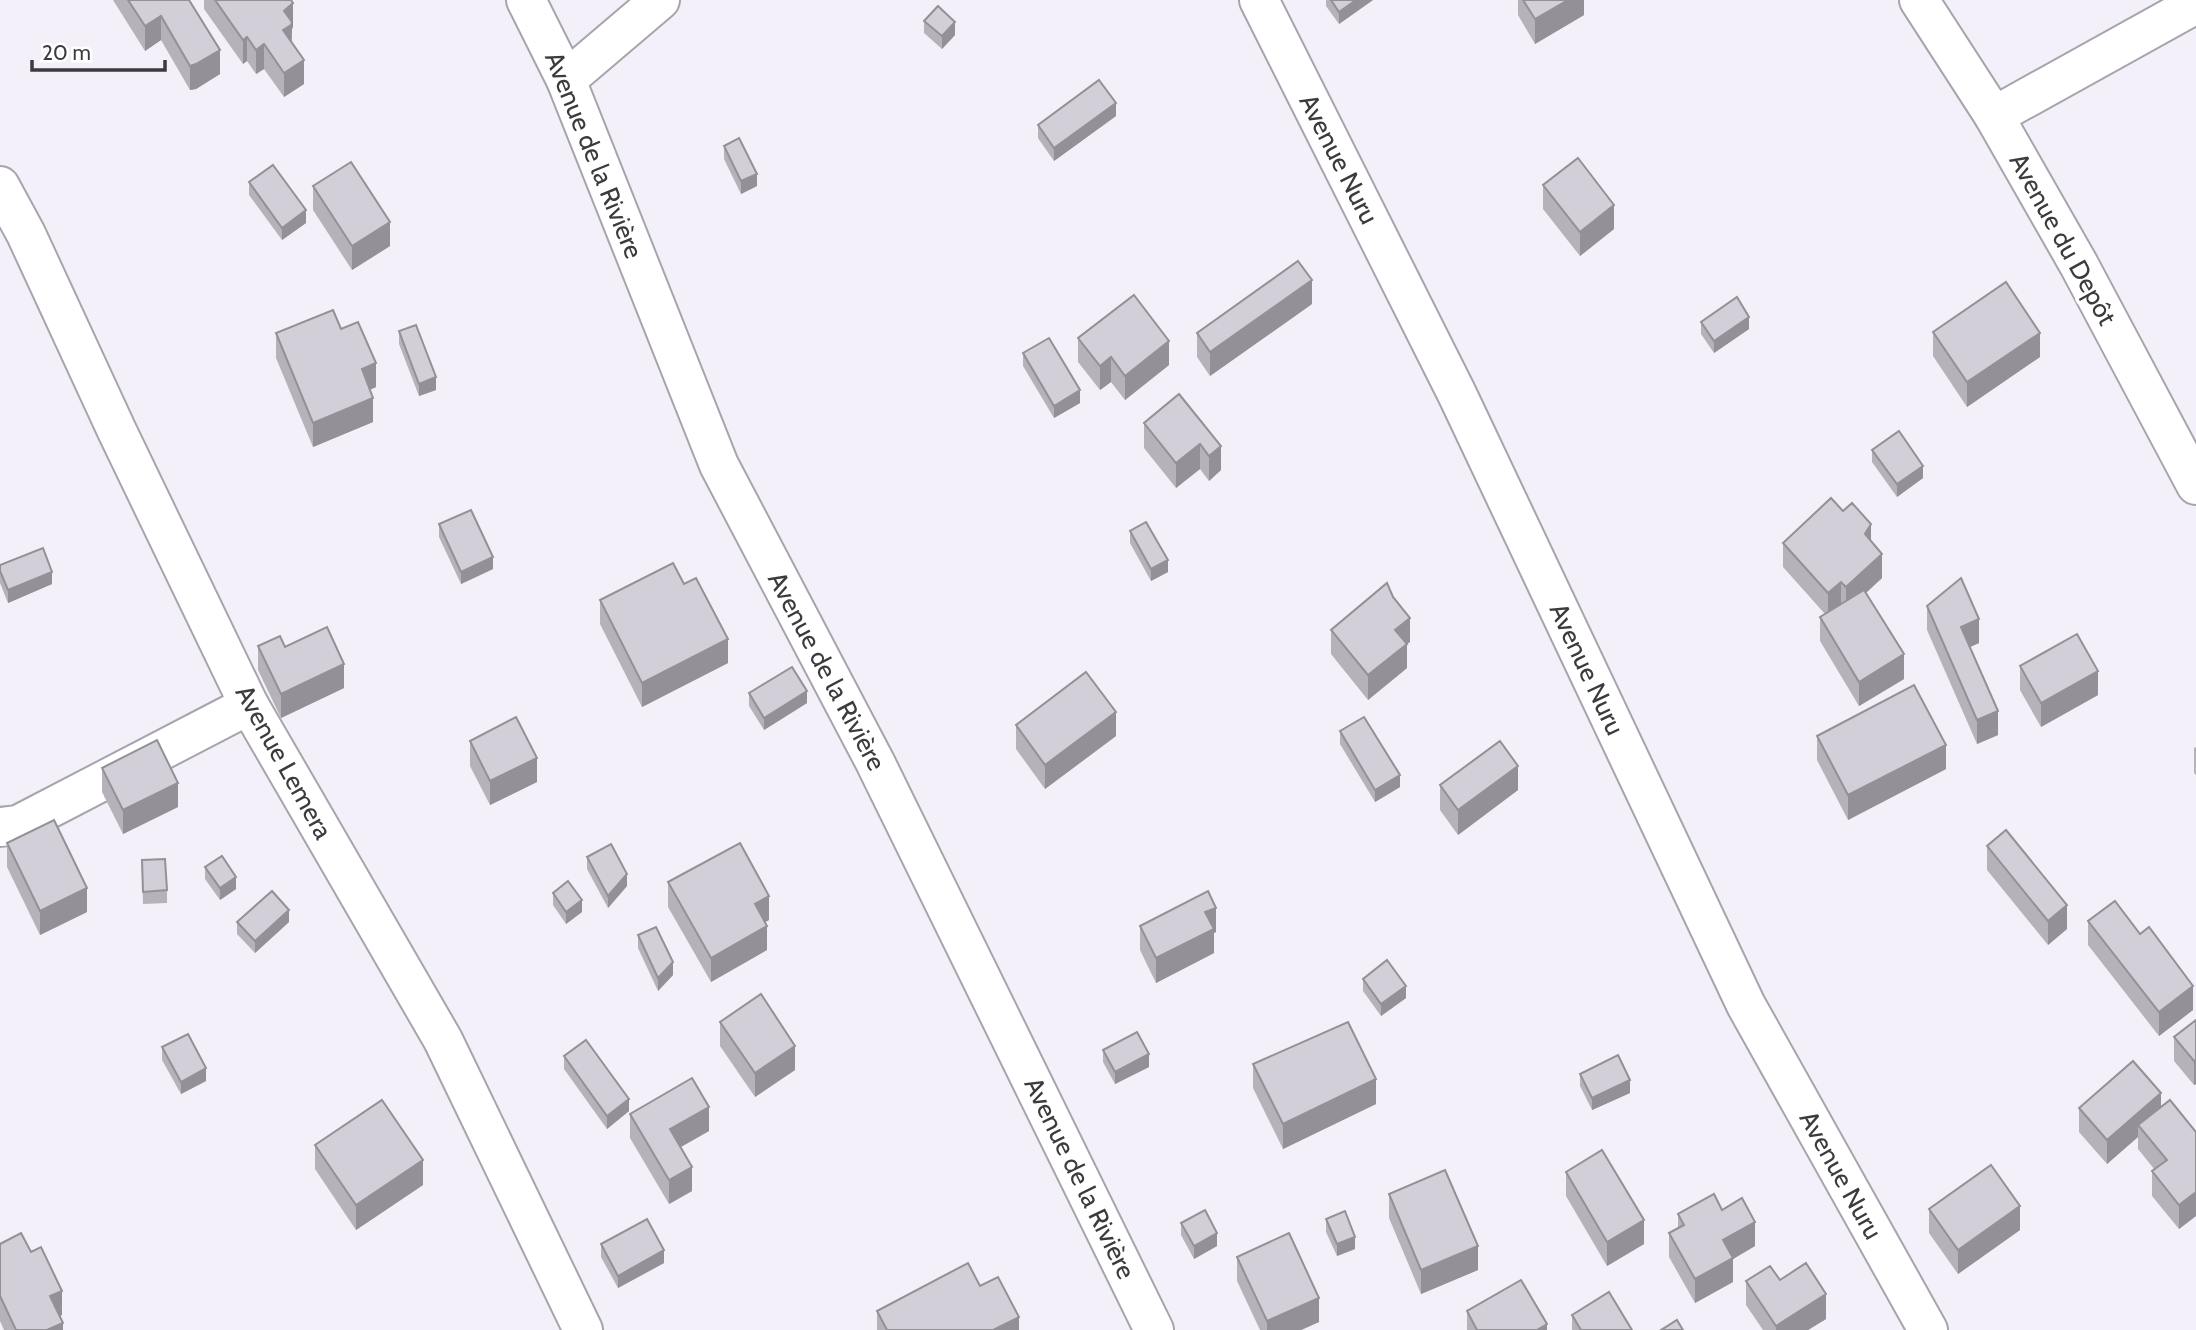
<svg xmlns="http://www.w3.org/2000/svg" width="2196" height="1330" viewBox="0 0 2196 1330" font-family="Cabin,sans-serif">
	<rect width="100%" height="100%" fill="#f3f0f9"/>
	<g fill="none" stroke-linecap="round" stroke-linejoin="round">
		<defs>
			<g id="street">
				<polyline points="526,0 566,80 719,465 875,762 1154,1330"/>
				<polyline points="1259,0 1457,394 1746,1005 1928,1330"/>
				<polyline points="1919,0 1994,116 2079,265 2196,485"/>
				<polyline points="566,80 660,0"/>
				<polyline points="1994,116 2196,4"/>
				<polyline points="0,186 26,234 117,431 249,705 443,1040 583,1330"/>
				<polyline points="0,827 18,825 249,705"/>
			</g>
		</defs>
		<!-- street casing -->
		<use href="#street" stroke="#a7a4ad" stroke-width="42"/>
		<!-- street -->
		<use href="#street" stroke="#fff" stroke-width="38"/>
	</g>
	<!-- wall -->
	<g fill="#b5b2ba">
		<polygon points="113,0 189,0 220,74 196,89 190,90 161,40 145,51"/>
		<polygon points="204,0 291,0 293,27 292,29 292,42 304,84 284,97 264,69 256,74 247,61 243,64 204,9"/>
		<polygon points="1326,0 1373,0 1339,24 1326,6"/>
		<polygon points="1518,0 1584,0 1584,15 1535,44 1518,15"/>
		<polygon points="924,21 955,35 942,49 924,33"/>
		<polygon points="1116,116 1054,161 1038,138 1038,125"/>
		<polygon points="724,146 757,186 741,194 724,159"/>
		<polygon points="249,182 306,223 282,240 249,195"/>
		<polygon points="1543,185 1614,229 1580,256 1543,209"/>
		<polygon points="313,186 390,246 352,270 313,210"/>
		<polygon points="1312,304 1210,376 1197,357 1197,333"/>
		<polygon points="1701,322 1749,329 1714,353 1701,334"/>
		<polygon points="341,329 376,387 370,390 373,422 313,447 276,358 276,333"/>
		<polygon points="399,331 436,390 419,396 399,344"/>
		<polygon points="1933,332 2040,357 1967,407 1933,356"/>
		<polygon points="1078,338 1169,365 1125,400 1111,382 1100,390 1078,362"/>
		<polygon points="1023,353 1080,403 1054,418 1023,366"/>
		<polygon points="1179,394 1221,470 1209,481 1200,469 1176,488 1144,448 1144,423"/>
		<polygon points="1872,450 1923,478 1897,497 1872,462"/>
		<polygon points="439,524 493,569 461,584 439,537"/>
		<polygon points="1130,531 1168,572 1151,581 1130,543"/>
		<polygon points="1871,541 1882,578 1866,593 1904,679 1859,706 1820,641 1820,617 1825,614 1783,567 1783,543"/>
		<polygon points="0,565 52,584 8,603 0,583"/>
		<polygon points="684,584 728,663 642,707 600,624 600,600"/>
		<polygon points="1927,606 1979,643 1970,647 1998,735 1977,744 1927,630"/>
		<polygon points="1331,630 1410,642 1407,644 1407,668 1368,700 1331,654"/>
		<polygon points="258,646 285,647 344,688 281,718 258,670"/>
		<polygon points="2020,666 2098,695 2041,727 2020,690"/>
		<polygon points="749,693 807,703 764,730 749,706"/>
		<polygon points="1016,725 1116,736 1045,789 1016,749"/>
		<polygon points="1340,731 1400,787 1375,802 1340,744"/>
		<polygon points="1817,736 1946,769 1848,820 1817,760"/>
		<polygon points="470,741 537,782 490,805 470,766"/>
		<polygon points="2196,747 2196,775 2194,773 2194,748"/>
		<polygon points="102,768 178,807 123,834 102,792"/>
		<polygon points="1440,785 1518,790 1458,835 1440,810"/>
		<polygon points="7,843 87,912 40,935 7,867"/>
		<polygon points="1987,846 2067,929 2048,945 1987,870"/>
		<polygon points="587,857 627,886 608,908 587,869"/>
		<polygon points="205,867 236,889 220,900 205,879"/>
		<polygon points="142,872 167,890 167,903 143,904"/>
		<polygon points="668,882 769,920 765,922 767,950 711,982 668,907"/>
		<polygon points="553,893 582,912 566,924 553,905"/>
		<polygon points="2088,921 2193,1010 2159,1036 2088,945"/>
		<polygon points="237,922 289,922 255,953 237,934"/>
		<polygon points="1140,926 1216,932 1214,933 1214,953 1156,983 1140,950"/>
		<polygon points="638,935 673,975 658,991 638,948"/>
		<polygon points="1363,979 1406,998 1381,1016 1363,991"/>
		<polygon points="2196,1020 2196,1084 2194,1085 2174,1061 2174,1037"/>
		<polygon points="720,1022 795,1070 755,1097 720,1046"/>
		<polygon points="162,1047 206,1081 181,1094 162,1060"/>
		<polygon points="1103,1050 1149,1067 1115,1084 1103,1062"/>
		<polygon points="564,1056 629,1111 607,1129 564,1069"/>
		<polygon points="1253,1064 1376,1104 1283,1149 1253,1088"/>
		<polygon points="1580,1074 1630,1093 1592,1110 1580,1086"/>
		<polygon points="2161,1107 2196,1132 2196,1216 2179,1229 2152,1196 2152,1171 2155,1170 2138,1149 2138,1137 2107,1164 2079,1132 2079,1108"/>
		<polygon points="630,1114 709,1131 681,1147 692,1191 669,1204 630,1138"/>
		<polygon points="315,1145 423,1185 356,1230 315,1169"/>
		<polygon points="1566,1172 1644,1244 1607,1266 1566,1196"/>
		<polygon points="1389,1194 1478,1270 1421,1294 1389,1218"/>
		<polygon points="1929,1209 2020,1230 1958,1274 1929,1233"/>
		<polygon points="1678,1214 1755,1246 1733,1259 1733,1282 1695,1303 1669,1257 1669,1233 1678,1228"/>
		<polygon points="1326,1219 1355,1249 1337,1256 1326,1232"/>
		<polygon points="1181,1223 1217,1246 1194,1259 1181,1235"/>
		<polygon points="0,1244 62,1315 60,1316 63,1330 4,1330 0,1321"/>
		<polygon points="601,1244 664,1263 618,1288 601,1257"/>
		<polygon points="1237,1257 1319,1322 1301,1330 1260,1330 1237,1281"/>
		<polygon points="1780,1280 1826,1319 1808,1330 1763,1330 1746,1305 1746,1281"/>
		<polygon points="980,1286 1019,1330 877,1330 877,1311"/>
		<polygon points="1467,1311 1547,1330 1467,1330"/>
		<polygon points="1572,1315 1632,1330 1572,1330"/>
	</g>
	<!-- shaded-wall -->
	<g fill="#939197">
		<polygon points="1356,0 1373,0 1339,24 1339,12"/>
		<polygon points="1568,0 1584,0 1584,15 1535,44 1535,19"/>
		<polygon points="293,3 293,27 292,29 291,49 283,54 284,11"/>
		<polygon points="161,16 161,40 145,51 145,26"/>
		<polygon points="955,22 955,35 942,49 942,36"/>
		<polygon points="247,37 247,61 243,64 243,40"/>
		<polygon points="264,44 264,69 256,74 256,50"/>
		<polygon points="220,50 220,74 196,89 190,90 190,66"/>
		<polygon points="304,60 304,84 284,97 284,73"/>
		<polygon points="1116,103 1116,116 1054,161 1054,148"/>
		<polygon points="757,174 757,186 741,194 741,181"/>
		<polygon points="1614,205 1614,229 1580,256 1580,232"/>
		<polygon points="306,210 306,223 282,240 282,228"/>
		<polygon points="390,222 390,246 352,270 352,246"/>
		<polygon points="1312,280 1312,304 1210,376 1210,352"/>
		<polygon points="1749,317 1749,329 1714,353 1714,341"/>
		<polygon points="2040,333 2040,357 1967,407 1967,382"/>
		<polygon points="1169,341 1169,365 1125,400 1125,376"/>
		<polygon points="1111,357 1111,382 1100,390 1100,366"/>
		<polygon points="376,363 376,387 362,393 362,369"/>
		<polygon points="436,377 436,390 419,396 419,384"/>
		<polygon points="1080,390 1080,403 1054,418 1054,406"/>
		<polygon points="373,398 373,422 313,447 313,423"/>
		<polygon points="1200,444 1200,469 1176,488 1176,463"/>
		<polygon points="1221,446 1221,470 1209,481 1209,456"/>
		<polygon points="1923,466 1923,478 1897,497 1897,484"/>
		<polygon points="1871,524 1871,548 1865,534"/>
		<polygon points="1882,554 1882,578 1846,611 1846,587"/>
		<polygon points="493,557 493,569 461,584 461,572"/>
		<polygon points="1168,560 1168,572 1151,581 1151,569"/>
		<polygon points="52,572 52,584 8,603 8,590"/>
		<polygon points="1841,582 1841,606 1828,617 1828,593"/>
		<polygon points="1410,618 1410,642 1407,644 1407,668 1368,700 1368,675 1395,630"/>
		<polygon points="1979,619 1979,643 1961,651 1961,627"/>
		<polygon points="728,639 728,663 642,707 642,683"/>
		<polygon points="1904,654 1904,679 1859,706 1859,682"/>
		<polygon points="344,664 344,688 281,718 281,694"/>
		<polygon points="2098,671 2098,695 2041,727 2041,703"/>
		<polygon points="807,691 807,703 764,730 764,718"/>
		<polygon points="1998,711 1998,735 1977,744 1977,720"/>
		<polygon points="1116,712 1116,736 1045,789 1045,765"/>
		<polygon points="1946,745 1946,769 1848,820 1848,795"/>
		<polygon points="537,758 537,782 490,805 490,781"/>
		<polygon points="1518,766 1518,790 1458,835 1458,810"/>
		<polygon points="1400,775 1400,787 1375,802 1375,790"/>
		<polygon points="178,783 178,807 123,834 123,810"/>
		<polygon points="627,874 627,886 608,908 608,896"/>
		<polygon points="236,877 236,889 220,900 220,888"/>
		<polygon points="87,888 87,912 40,935 40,911"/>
		<polygon points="769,896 769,920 755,928 755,904"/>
		<polygon points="582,900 582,912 566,924 566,912"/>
		<polygon points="2067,905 2067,929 2048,945 2048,921"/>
		<polygon points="1216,908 1216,932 1214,933 1214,953 1156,983 1156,958 1205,912"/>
		<polygon points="289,910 289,922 255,953 255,941"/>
		<polygon points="767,926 767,950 711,982 711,958"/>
		<polygon points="673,962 673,975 658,991 658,978"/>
		<polygon points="1406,986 1406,998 1381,1016 1381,1004"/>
		<polygon points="2193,986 2193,1010 2159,1036 2159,1012"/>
		<polygon points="795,1046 795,1070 755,1097 755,1073"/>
		<polygon points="1149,1054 1149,1067 1115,1084 1115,1072"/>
		<polygon points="2196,1060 2196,1084 2194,1085 2194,1061"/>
		<polygon points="206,1068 206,1081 181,1094 181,1082"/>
		<polygon points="1376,1079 1376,1104 1283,1149 1283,1124"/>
		<polygon points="1630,1080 1630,1093 1592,1110 1592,1098"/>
		<polygon points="2161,1093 2161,1117 2138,1125 2138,1137 2107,1164 2107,1140"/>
		<polygon points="629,1099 629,1111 607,1129 607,1116"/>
		<polygon points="709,1107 709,1131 670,1153 670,1129"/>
		<polygon points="423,1160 423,1185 356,1230 356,1205"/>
		<polygon points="692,1167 692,1191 669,1204 669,1180"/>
		<polygon points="2196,1192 2196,1216 2179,1229 2179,1205"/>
		<polygon points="2020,1206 2020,1230 1958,1274 1958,1250"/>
		<polygon points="1644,1220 1644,1244 1607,1266 1607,1242"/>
		<polygon points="1755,1222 1755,1246 1733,1259 1733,1282 1695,1303 1695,1279 1723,1240"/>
		<polygon points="1217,1233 1217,1246 1194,1259 1194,1246"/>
		<polygon points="1355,1237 1355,1249 1337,1256 1337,1244"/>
		<polygon points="1478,1246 1478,1270 1421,1294 1421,1270"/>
		<polygon points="664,1250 664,1263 618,1288 618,1276"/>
		<polygon points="62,1291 62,1315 50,1321 50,1296"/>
		<polygon points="1826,1294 1826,1319 1808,1330 1776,1330 1776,1326"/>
		<polygon points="1319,1298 1319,1322 1301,1330 1267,1330 1267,1321"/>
		<polygon points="1019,1317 1019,1330 995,1330 995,1329"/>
		<polygon points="63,1323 63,1330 47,1330"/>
		<polygon points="1547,1324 1547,1330 1537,1330"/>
	</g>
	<!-- building -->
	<g fill="#d2cfd8" stroke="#939197" stroke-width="2">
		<polygon points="128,0 189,0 220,50 196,64 190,66 161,16 145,26"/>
		<polygon points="215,0 291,0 293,3 284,11 292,22 291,25 283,30 304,60 284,73 264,44 256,50 247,37 243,40"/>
		<polygon points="1331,0 1356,0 1339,12"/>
		<polygon points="1523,0 1568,0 1535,19"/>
		<polygon points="938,6 955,22 942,36 924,21"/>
		<polygon points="1099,80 1116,103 1054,148 1038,125"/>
		<polygon points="739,138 757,174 741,181 724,146"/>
		<polygon points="1578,158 1614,205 1580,232 1543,185"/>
		<polygon points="351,162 390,222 352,246 313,186"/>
		<polygon points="273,165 306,210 282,228 249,182"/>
		<polygon points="1298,261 1312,280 1210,352 1197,333"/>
		<polygon points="2006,282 2040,333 1967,382 1933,332"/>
		<polygon points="1134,295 1169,341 1125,376 1111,357 1100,366 1078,338"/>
		<polygon points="1737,297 1749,317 1714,341 1701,322"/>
		<polygon points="333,310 341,329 358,322 376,363 362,369 373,398 313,423 276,333"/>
		<polygon points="416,325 436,377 419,384 399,331"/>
		<polygon points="1049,338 1080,390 1054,406 1023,353"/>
		<polygon points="1179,394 1221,446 1209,456 1200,444 1176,463 1144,423"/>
		<polygon points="1899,431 1923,466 1897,484 1872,450"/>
		<polygon points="1831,498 1843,511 1852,503 1871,524 1865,534 1882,554 1846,587 1841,582 1828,593 1783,543"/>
		<polygon points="471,510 493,557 461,572 439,524"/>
		<polygon points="1146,522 1168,560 1151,569 1130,531"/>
		<polygon points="43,548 52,572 8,590 0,571 0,565"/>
		<polygon points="673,563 684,584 696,578 728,639 642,683 600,600"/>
		<polygon points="1961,578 1979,619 1961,627 1998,711 1977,720 1927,606"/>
		<polygon points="1387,583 1393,597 1410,618 1395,630 1407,644 1368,675 1331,630"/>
		<polygon points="1864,590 1904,654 1859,682 1820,617"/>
		<polygon points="327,627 344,664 281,694 258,646 280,636 285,647"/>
		<polygon points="2077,634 2098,671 2041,703 2020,666"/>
		<polygon points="792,667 807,691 764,718 749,693"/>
		<polygon points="1086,672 1116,712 1045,765 1016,725"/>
		<polygon points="1914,685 1946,745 1848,795 1817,736"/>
		<polygon points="516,717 537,758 490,781 470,741"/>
		<polygon points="1364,717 1400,775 1375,790 1340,731"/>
		<polygon points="157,740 178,783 123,810 102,768"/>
		<polygon points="1500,741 1518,766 1458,810 1440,785"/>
		<polygon points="54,820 87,888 40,911 7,843"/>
		<polygon points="2006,830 2067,905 2048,921 1987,846"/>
		<polygon points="740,843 769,896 755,904 767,926 711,958 668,882"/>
		<polygon points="611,844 627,874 608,896 587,857"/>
		<polygon points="222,856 236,877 220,888 205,867"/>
		<polygon points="165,859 167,890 143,892 142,860"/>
		<polygon points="568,881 582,900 566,912 553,893"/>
		<polygon points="272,891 289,910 255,941 237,922"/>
		<polygon points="1208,891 1216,908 1205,912 1214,929 1156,958 1140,926"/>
		<polygon points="2115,901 2140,934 2149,927 2193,986 2159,1012 2088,921"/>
		<polygon points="656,927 673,962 658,978 638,935"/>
		<polygon points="1387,960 1406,986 1381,1004 1363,979"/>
		<polygon points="761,994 795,1046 755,1073 720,1022"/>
		<polygon points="2196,1020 2196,1060 2194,1061 2174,1037"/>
		<polygon points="1348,1022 1376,1079 1283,1124 1253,1064"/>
		<polygon points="1137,1032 1149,1054 1115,1072 1103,1050"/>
		<polygon points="188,1034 206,1068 181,1082 162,1047"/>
		<polygon points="586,1040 629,1099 607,1116 564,1056"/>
		<polygon points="1618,1055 1630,1080 1592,1098 1580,1074"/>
		<polygon points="2133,1061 2161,1093 2107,1140 2079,1108"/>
		<polygon points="692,1078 709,1107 670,1129 692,1167 669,1180 630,1114"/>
		<polygon points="382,1100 423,1160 356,1205 315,1145"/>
		<polygon points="2170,1100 2196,1132 2196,1192 2179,1205 2152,1171 2167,1160 2138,1125"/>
		<polygon points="1602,1150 1644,1220 1607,1242 1566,1172"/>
		<polygon points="1991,1165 2020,1206 1958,1250 1929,1209"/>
		<polygon points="1445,1170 1478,1246 1421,1270 1389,1194"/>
		<polygon points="1714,1194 1722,1210 1742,1198 1755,1222 1723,1240 1733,1258 1695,1279 1669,1233 1684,1225 1678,1214"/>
		<polygon points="1205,1210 1217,1233 1194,1246 1181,1223"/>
		<polygon points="1345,1211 1355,1237 1337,1244 1326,1219"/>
		<polygon points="647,1219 664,1250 618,1276 601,1244"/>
		<polygon points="21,1233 31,1252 41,1247 62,1291 50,1296 63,1323 47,1330 16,1330 0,1296 0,1244"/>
		<polygon points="1289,1233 1319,1298 1267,1321 1237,1257"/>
		<polygon points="968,1263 980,1286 998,1277 1019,1317 995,1329 996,1330 887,1330 877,1311"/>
		<polygon points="1806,1263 1826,1294 1776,1326 1746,1281 1770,1266 1780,1280"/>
		<polygon points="1521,1280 1547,1324 1537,1330 1477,1330 1467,1311"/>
		<polygon points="1609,1292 1632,1330 1581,1330 1572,1315"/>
		<polygon points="1677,1320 1683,1330 1661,1330"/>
	</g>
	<g text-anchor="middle" stroke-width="7" stroke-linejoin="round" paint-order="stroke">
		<!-- street labels -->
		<g font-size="26" fill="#3b3a3d" stroke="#fff">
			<text transform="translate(594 155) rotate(68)" y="9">Avenue de la Rivière</text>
			<text transform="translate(1339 159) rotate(63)" y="9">Avenue Nuru</text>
			<text transform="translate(2063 239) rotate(61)" y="9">Avenue du Depôt</text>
			<text transform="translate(1587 669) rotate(65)" y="9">Avenue Nuru</text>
			<text transform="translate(827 671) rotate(62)" y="9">Avenue de la Rivière</text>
			<text transform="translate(284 762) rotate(61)" y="9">Avenue Lemera</text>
			<text transform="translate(1841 1175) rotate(61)" y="9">Avenue Nuru</text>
			<text transform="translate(1080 1178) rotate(64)" y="9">Avenue de la Rivière</text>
		</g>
	</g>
	<!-- scale -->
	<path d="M32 60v10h133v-10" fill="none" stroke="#3b3a3d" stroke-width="3.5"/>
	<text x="42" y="60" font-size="21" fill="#3b3a3d" stroke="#ffffff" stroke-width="5" paint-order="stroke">20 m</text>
</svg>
